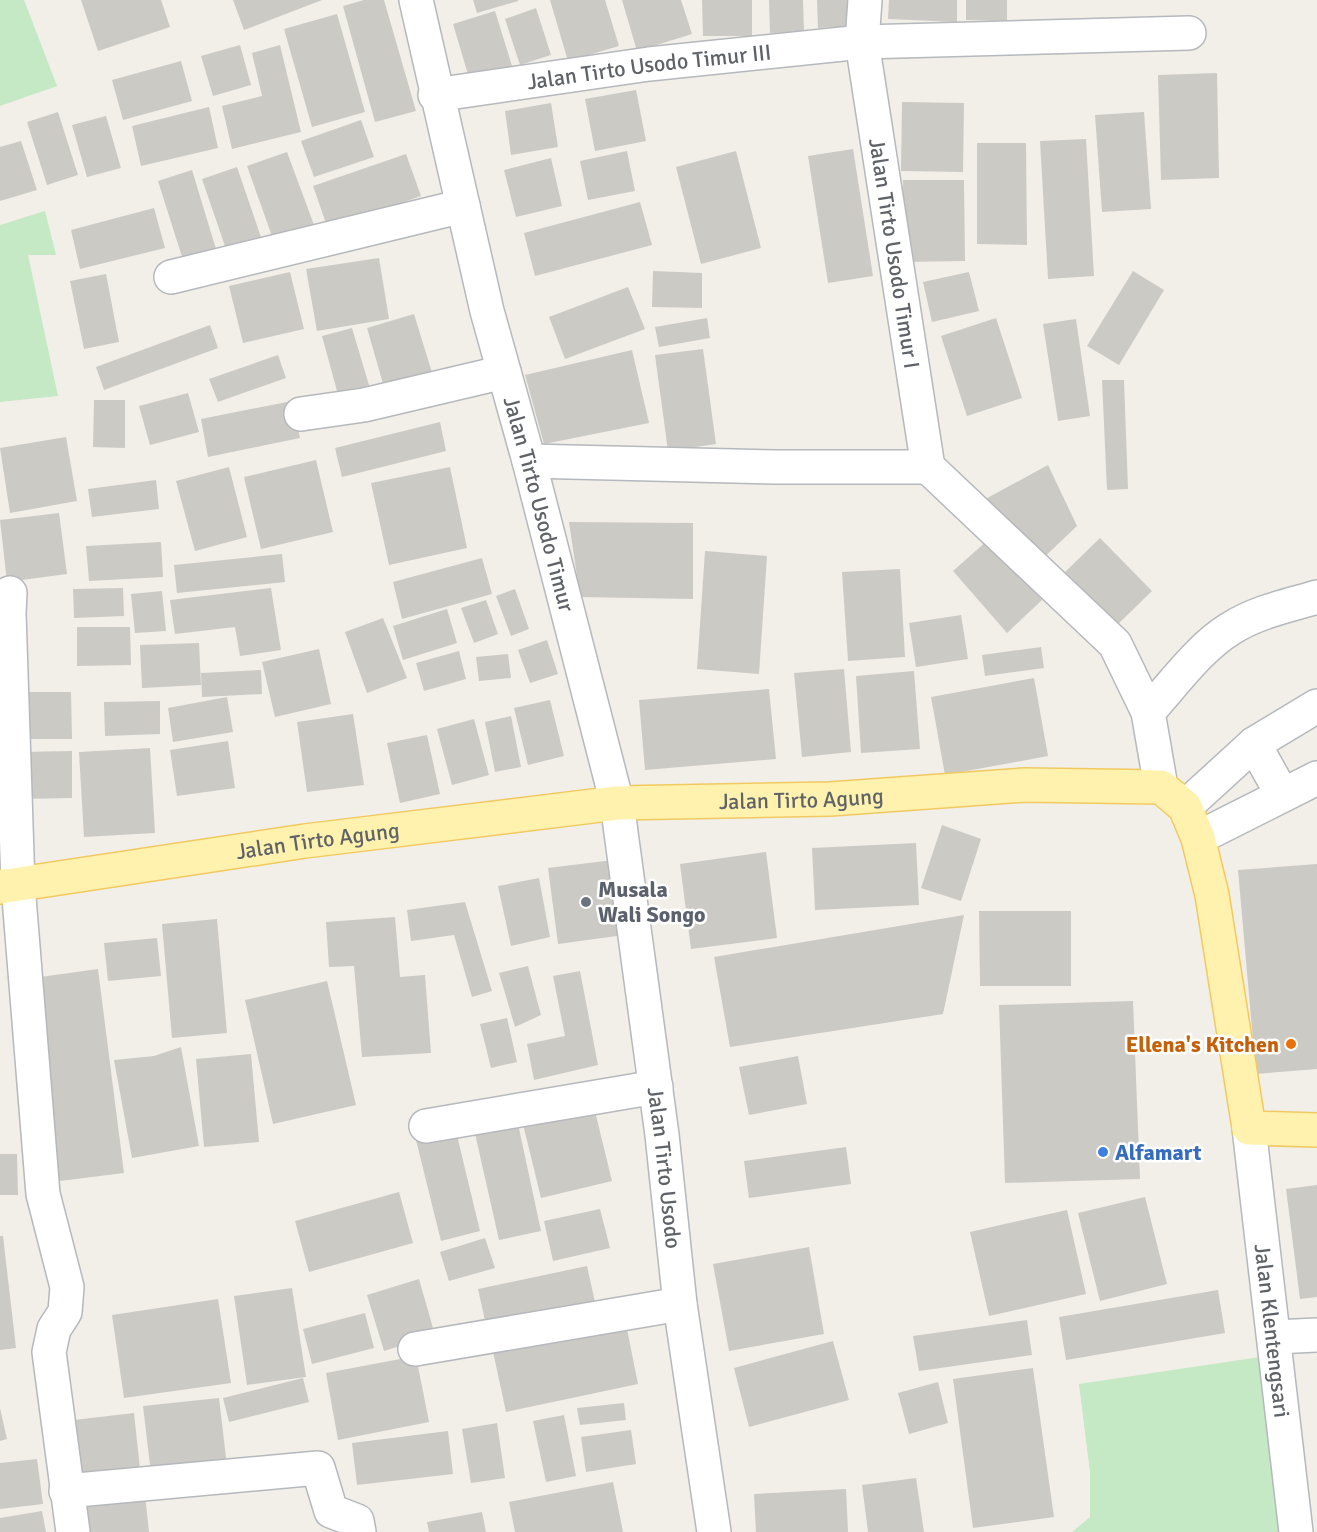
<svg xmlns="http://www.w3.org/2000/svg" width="1317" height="1532" viewBox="0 0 1317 1532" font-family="Signika,sans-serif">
	<rect width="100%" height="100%" fill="#f1efe8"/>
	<!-- green -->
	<g fill="#c5e8c5">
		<polygon points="0,0 24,0 57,86 0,106"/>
		<polygon points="45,211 56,255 28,255 58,396 0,402 0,225"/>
		<polygon points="1260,1357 1286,1532 1072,1532 1090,1517 1090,1472 1079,1384"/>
	</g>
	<!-- building -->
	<g fill="#cccac5">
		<polygon points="81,0 161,0 170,27 98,51"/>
		<polygon points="233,0 322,0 244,30"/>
		<polygon points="364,0 384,0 416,111 375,122 343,6"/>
		<polygon points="473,0 518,0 518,1 477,13"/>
		<polygon points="550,0 605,0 619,46 568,61"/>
		<polygon points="622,0 681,0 692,34 637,51"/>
		<polygon points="702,0 752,0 752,36 703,36"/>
		<polygon points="769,0 803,0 804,32 770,33"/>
		<polygon points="817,0 850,0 852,26 818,28"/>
		<polygon points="889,0 957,0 957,22 888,19"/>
		<polygon points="966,0 1007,0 1007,21 966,20"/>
		<polygon points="536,8 551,55 520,65 505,19"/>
		<polygon points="495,11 513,69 470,81 453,24"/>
		<polygon points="337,14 365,112 312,127 284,29"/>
		<polygon points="240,45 251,85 213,96 201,56"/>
		<polygon points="280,45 301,132 232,149 222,106 262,96 252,53"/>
		<polygon points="181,61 192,101 123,120 112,80"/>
		<polygon points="1217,73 1219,178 1161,180 1158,75"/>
		<polygon points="636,90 646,141 595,151 585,99"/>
		<polygon points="902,102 964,103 963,172 901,171"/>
		<polygon points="551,103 558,147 511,155 505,111"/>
		<polygon points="209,107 218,148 141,166 132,126"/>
		<polygon points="58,112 78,175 47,185 27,122"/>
		<polygon points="1144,112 1151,209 1102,212 1095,115"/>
		<polygon points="106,116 121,168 87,177 72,125"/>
		<polygon points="361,120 374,157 314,177 301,141"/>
		<polygon points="1086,139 1094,276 1048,279 1040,141"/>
		<polygon points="21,141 37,190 0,201 0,147"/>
		<polygon points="977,143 1026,143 1027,245 977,244"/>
		<polygon points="853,149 873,276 828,283 808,156"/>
		<polygon points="627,151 635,191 588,200 580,161"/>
		<polygon points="736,151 761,248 701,264 676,167"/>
		<polygon points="287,152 314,225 273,239 247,166"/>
		<polygon points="406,154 421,196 328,229 313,186"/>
		<polygon points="551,158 562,206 516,217 504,170"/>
		<polygon points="237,167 263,243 228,255 202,179"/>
		<polygon points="192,170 216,249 183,260 158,181"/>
		<polygon points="903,180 964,180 965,261 904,262"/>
		<polygon points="640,202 652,245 535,276 524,233"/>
		<polygon points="154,208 165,248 80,269 71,230"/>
		<polygon points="379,258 389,319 317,331 306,269"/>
		<polygon points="653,271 702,273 702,308 652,307"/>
		<polygon points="1133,271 1164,290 1119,365 1087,346"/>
		<polygon points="290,272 304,329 243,343 229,286"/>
		<polygon points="969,272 979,311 932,322 923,282"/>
		<polygon points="106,274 119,342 84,349 70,281"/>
		<polygon points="628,287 645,329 565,359 549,317"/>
		<polygon points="414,314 434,379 386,394 367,328"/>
		<polygon points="707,318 710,338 659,347 655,327"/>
		<polygon points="996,318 1022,398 967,416 941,336"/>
		<polygon points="1076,319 1090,416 1058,421 1043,324"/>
		<polygon points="210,325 218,348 104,390 96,367"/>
		<polygon points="352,328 371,392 340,402 322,336"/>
		<polygon points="703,349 716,444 668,451 655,355"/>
		<polygon points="632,350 649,423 544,444 525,375"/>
		<polygon points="278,355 286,378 218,402 209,379"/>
		<polygon points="1102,380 1124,380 1128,489 1107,490"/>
		<polygon points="188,393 199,432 150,445 139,406"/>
		<polygon points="94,400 125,400 125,448 93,447"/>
		<polygon points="292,401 300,438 208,457 201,419"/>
		<polygon points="440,422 446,451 342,477 335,448"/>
		<polygon points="66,437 77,501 10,513 0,448"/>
		<polygon points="316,460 333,532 261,549 244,477"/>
		<polygon points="1048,465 1077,526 1038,563 980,502"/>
		<polygon points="229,467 247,537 195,551 176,481"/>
		<polygon points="450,467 467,548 389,565 371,483"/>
		<polygon points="156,480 159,509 92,517 88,489"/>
		<polygon points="59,513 67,574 7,582 0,520"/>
		<polygon points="569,522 693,523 693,599 580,597"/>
		<polygon points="1100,538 1152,591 1115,627 1064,573"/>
		<polygon points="988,540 1042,600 1007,633 953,571"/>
		<polygon points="161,542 163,577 89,581 86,546"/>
		<polygon points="705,551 767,556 759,674 697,669"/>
		<polygon points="282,554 285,582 177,593 174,565"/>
		<polygon points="482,558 492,594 402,619 393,582"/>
		<polygon points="900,569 905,657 848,661 842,572"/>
		<polygon points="123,588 124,616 74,618 73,589"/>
		<polygon points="271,588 281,650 240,656 235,627 175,634 170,600"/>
		<polygon points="515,589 529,629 511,636 496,596"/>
		<polygon points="162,591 166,631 135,633 131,594"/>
		<polygon points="486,600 498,634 474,643 461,608"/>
		<polygon points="447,609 457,643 403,660 393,626"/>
		<polygon points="961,615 968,659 916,667 909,623"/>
		<polygon points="383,618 407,678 367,693 345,632"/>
		<polygon points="77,627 130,627 131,665 77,666"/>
		<polygon points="547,640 558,674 530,683 518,650"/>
		<polygon points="199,643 201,685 142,688 140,645"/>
		<polygon points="1041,647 1044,668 985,676 982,655"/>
		<polygon points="319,649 331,704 275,717 262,662"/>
		<polygon points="459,651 466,679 424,691 416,663"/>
		<polygon points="508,654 511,678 479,681 476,657"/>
		<polygon points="844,669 851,752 802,757 794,673"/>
		<polygon points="261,670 262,694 202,697 201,673"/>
		<polygon points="914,671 920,749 861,753 856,676"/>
		<polygon points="1034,678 1048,756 945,775 931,697"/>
		<polygon points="769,689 776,759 645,770 639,700"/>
		<polygon points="18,692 71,692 72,739 19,739"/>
		<polygon points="227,697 233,732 173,742 168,708"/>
		<polygon points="550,700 564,756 528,765 514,708"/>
		<polygon points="160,701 160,734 105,736 104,702"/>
		<polygon points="353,714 364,785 307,792 297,722"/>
		<polygon points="511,716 521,767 495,772 485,722"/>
		<polygon points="474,719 489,775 452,785 437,729"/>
		<polygon points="427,735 440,794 400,803 387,743"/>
		<polygon points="228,741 235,788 177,796 170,750"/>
		<polygon points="150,748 155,833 84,837 79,752"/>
		<polygon points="72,751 72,798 20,799 19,752"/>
		<polygon points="942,825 981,839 961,901 921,888"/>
		<polygon points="916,843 919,905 815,910 812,848"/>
		<polygon points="766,852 777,938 691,949 680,864"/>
		<polygon points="613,860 624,935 558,944 548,868"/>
		<polygon points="1317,864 1317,1069 1256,1074 1238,870"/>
		<polygon points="539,878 550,937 511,946 498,886"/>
		<polygon points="465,902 492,991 472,997 454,935 411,941 407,910"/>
		<polygon points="979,911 1071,911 1071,986 980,986"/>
		<polygon points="964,915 943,1014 730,1047 714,957"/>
		<polygon points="395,917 400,977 425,975 431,1053 362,1057 354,966 329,967 326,922"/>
		<polygon points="217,919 227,1033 172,1038 162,924"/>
		<polygon points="157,938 161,976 108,981 104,943"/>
		<polygon points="528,966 541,1015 515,1027 499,973"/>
		<polygon points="98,969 124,1173 52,1182 26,979"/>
		<polygon points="580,971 598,1065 534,1080 527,1044 565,1036 553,976"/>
		<polygon points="327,981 356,1105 273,1124 245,1000"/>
		<polygon points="1133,1001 1140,1179 1005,1183 999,1005"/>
		<polygon points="507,1018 517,1062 491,1068 480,1024"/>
		<polygon points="181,1047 199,1146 132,1158 114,1060 154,1056"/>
		<polygon points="251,1054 259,1142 204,1147 196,1059"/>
		<polygon points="798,1056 807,1104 749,1115 739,1067"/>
		<polygon points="592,1099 612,1181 541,1198 521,1116"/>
		<polygon points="517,1119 541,1231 499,1240 474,1129"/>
		<polygon points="455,1127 480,1231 441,1241 415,1136"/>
		<polygon points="846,1147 851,1184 749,1198 744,1161"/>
		<polygon points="0,1154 17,1154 18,1195 0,1195"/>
		<polygon points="1317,1185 1317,1297 1300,1299 1286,1189"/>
		<polygon points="399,1192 413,1243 309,1272 295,1221"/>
		<polygon points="1145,1197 1167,1284 1100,1301 1078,1213"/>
		<polygon points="600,1209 610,1248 553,1261 544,1221"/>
		<polygon points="1067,1210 1086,1294 989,1316 970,1232"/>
		<polygon points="0,1236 3,1236 16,1348 0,1350"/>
		<polygon points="485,1238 495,1268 449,1281 440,1252"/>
		<polygon points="809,1247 824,1334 729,1351 713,1264"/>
		<polygon points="587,1266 597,1311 488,1334 478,1289"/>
		<polygon points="419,1279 435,1335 384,1351 367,1295"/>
		<polygon points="292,1288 306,1377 247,1385 234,1296"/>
		<polygon points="1218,1290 1225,1333 1066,1360 1059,1317"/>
		<polygon points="218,1299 231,1383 124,1398 112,1315"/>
		<polygon points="365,1313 374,1348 312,1364 303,1329"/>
		<polygon points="625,1319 638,1384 506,1412 492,1347"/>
		<polygon points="1027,1320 1032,1355 919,1371 913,1336"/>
		<polygon points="833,1341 849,1400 749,1427 734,1368"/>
		<polygon points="416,1356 429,1422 338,1440 326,1373"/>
		<polygon points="1033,1368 1054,1517 973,1528 953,1379"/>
		<polygon points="303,1378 309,1402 229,1422 223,1398"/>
		<polygon points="938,1382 948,1423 909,1434 898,1393"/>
		<polygon points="219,1398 227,1466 151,1474 143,1406"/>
		<polygon points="624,1403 626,1420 580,1425 577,1408"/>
		<polygon points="0,1408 7,1439 0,1441"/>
		<polygon points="134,1413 141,1478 73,1485 65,1421"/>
		<polygon points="564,1415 576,1476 546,1482 533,1421"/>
		<polygon points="497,1423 505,1478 471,1483 462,1429"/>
		<polygon points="631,1430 636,1464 586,1472 581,1437"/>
		<polygon points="448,1431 453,1474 357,1485 352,1443"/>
		<polygon points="37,1459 43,1504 0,1509 0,1463"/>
		<polygon points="916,1478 924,1532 868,1532 862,1485"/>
		<polygon points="613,1482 623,1532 515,1532 509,1502"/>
		<polygon points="144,1485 149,1532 82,1532 77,1493"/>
		<polygon points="846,1489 848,1532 756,1532 754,1494"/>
		<polygon points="42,1511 46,1532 0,1532 0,1518"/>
		<polygon points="482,1512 486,1532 429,1532 427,1522"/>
	</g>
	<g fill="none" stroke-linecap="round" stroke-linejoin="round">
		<defs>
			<g id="minor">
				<path id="s1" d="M416,0L487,311L529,461L617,803L662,1135L680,1304L714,1532"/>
				<path id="s2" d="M865,0L862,42L928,467L1115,644L1148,712L1161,787"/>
				<path id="s3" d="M435,95L649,64L862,42L1189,33"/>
				<polyline points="171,277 463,206"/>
				<polyline points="301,414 364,405 504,372"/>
				<polyline points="529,461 776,467 928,467"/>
				<polyline points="10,593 9,613 18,885 43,1194 67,1287 65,1312 54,1329 49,1352 73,1532"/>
				<path d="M1148,712C1172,686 1200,647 1230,629C1256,612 1287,606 1317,597"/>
				<polyline points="1254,744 1282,794"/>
				<polyline points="1185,807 1254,744 1317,706"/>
				<polyline points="1198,838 1317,778"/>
				<polyline points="426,1126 656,1087"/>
				<path id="s4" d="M1249,1128L1296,1532"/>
				<polyline points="1275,1337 1317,1335"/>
				<polyline points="415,1349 680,1304"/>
				<polyline points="66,1491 318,1468 331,1511 357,1521 359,1532"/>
			</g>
			<g id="major">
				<path id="s5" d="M0,887L305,841L617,803L830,799L1025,785L1161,787L1185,807L1198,838L1212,895L1249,1128L1317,1130"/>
			</g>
		</defs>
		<!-- minor casing -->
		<use href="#minor" stroke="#b5b8bc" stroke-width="36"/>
		<!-- major casing -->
		<use href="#major" stroke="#f2c960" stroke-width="36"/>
		<!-- minor -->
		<use href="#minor" stroke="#fff" stroke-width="33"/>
		<!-- major -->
		<use href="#major" stroke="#fff2af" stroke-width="33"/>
	</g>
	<!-- markers -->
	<circle fill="#6b7280" stroke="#fff" stroke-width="2" cx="586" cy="902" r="6"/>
	<circle fill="#e8710a" stroke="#fff" stroke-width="2" cx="1291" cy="1044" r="6"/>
	<circle fill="#3f7fe0" stroke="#fff" stroke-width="2" cx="1103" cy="1152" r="6"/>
	<g text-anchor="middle" stroke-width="5" stroke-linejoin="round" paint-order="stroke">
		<!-- street labels -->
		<g font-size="22" fill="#5f6368" stroke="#fff">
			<text dy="8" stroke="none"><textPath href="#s3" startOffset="216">Jalan Tirto Usodo Timur III</textPath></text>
			<text dy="8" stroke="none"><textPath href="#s2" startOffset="256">Jalan Tirto Usodo Timur I</textPath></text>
			<text dy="8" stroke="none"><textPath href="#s1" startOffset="519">Jalan Tirto Usodo Timur</textPath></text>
			<text dy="8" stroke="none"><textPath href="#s5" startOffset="807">Jalan Tirto Agung</textPath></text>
			<text dy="8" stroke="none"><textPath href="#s5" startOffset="321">Jalan Tirto Agung</textPath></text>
			<text dy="8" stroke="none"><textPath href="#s1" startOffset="1196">Jalan Tirto Usodo</textPath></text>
			<text dy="8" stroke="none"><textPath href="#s4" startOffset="204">Jalan Klentengsari</textPath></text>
		</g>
		<!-- worship labels -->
		<g font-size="22" font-weight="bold" fill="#5b616d" stroke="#fff" text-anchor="start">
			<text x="598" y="897">Musala<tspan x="598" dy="25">Wali Songo</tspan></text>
		</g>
		<!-- food labels -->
		<g font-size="22" font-weight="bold" fill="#c56008" stroke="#fff" text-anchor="end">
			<text x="1279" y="1052">Ellena's Kitchen</text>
		</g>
		<!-- shop labels -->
		<g font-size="22" font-weight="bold" fill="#366cbe" stroke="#fff" text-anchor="start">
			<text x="1115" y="1160">Alfamart</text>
		</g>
	</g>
</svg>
